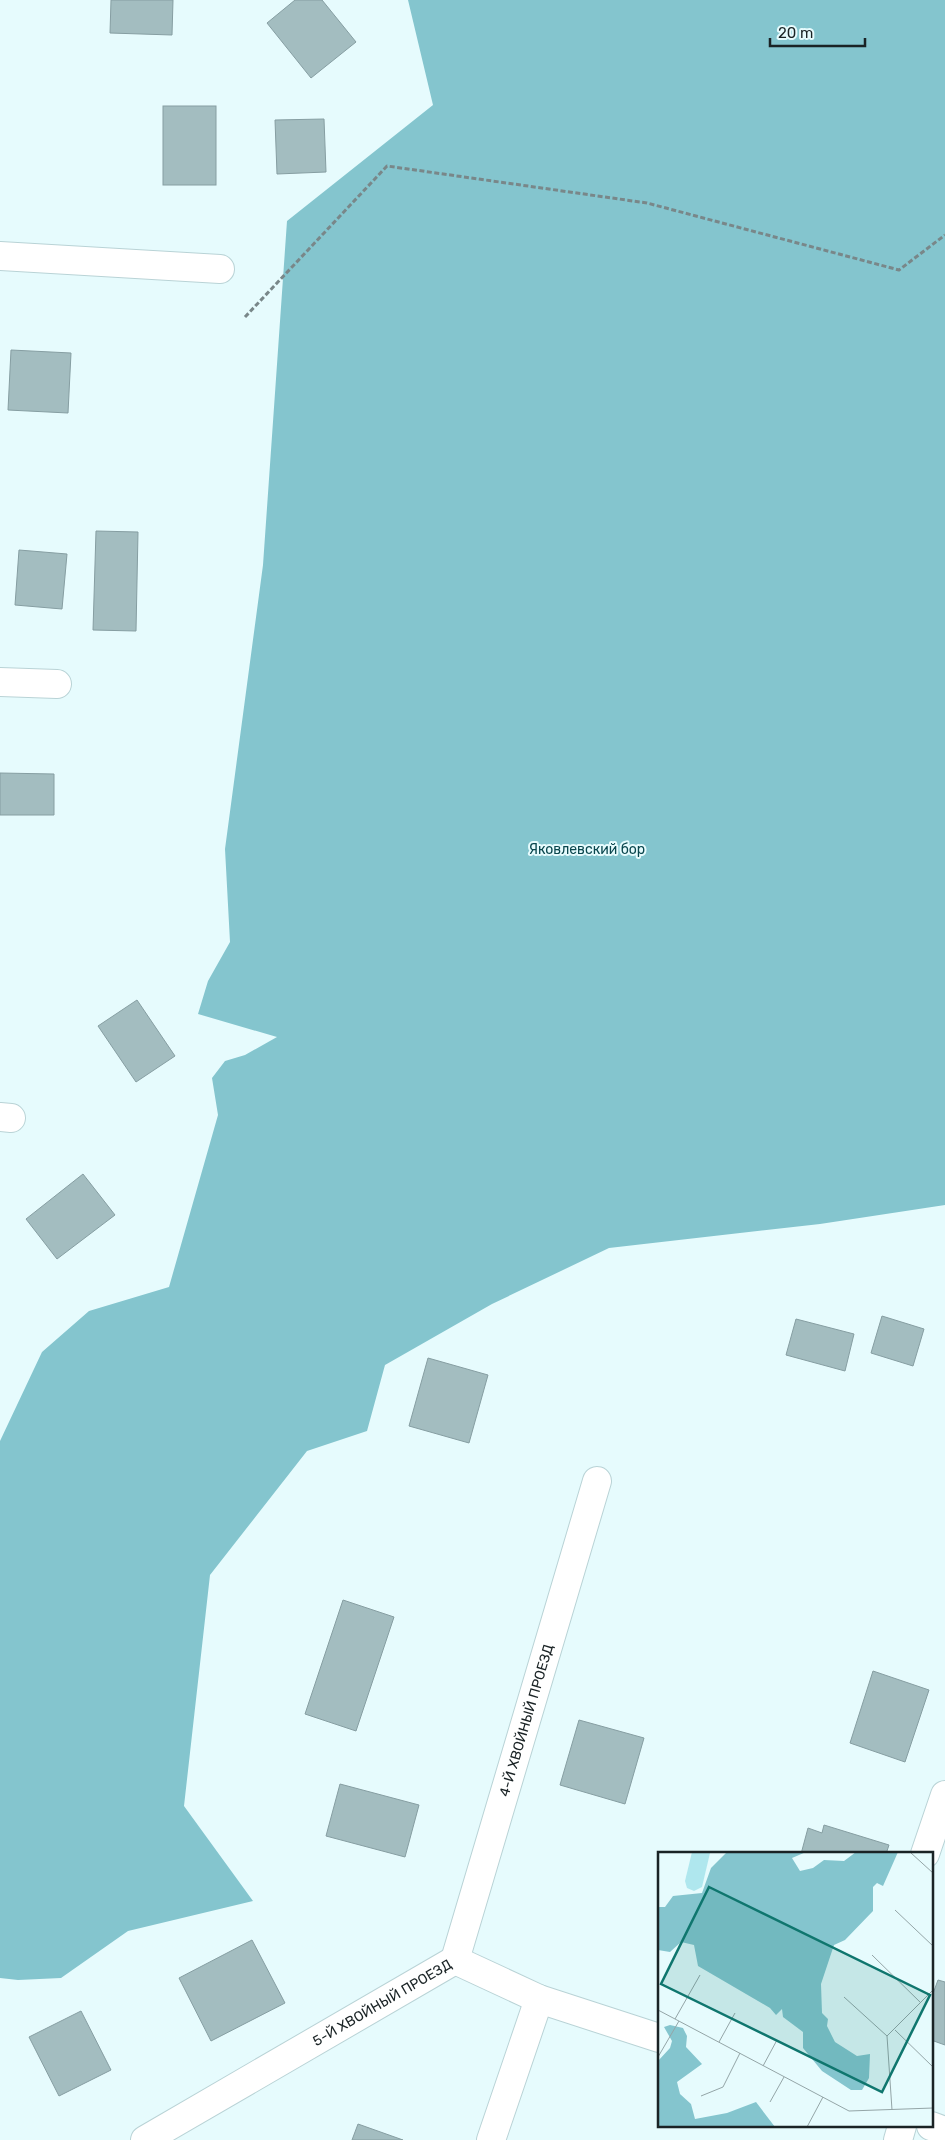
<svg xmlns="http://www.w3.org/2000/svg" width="945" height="2140" viewBox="0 0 945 2140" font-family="Rubik,sans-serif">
	<rect width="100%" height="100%" fill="#e6fbfd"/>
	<!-- forest -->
	<polygon fill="#84c5ce" points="408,0 945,0 945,1205 820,1224 609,1248 492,1304 385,1365 367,1431 307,1451 210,1575 184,1806 253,1901 128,1931 61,1978 18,1980 0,1978 0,1441 42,1352 89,1311 169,1287 218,1115 212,1078 225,1061 245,1055 277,1037 198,1014 208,981 230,942 225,849 263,565 287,221 433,105"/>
	<!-- building -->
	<g fill="#a3bdc0" stroke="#869ea2">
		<polygon points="111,0 173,0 172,35 110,33"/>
		<polygon points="295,0 322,0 356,42 311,78 267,23"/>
		<rect x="163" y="106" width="53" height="79"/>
		<polygon points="324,119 326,172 277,174 275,120"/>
		<polygon points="11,350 71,353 68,413 8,410"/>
		<polygon points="96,531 138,532 136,631 93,630"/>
		<polygon points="19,550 67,554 62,609 15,605"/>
		<polygon points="0,773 54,774 54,815 0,815"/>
		<polygon points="137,1000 175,1056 136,1082 98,1026"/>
		<polygon points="83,1174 115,1215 57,1259 26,1219"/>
		<polygon points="882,1316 924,1329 913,1366 871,1353"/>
		<polygon points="796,1319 854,1334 845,1371 786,1355"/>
		<polygon points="428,1358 488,1375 469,1443 409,1426"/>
		<polygon points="343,1600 394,1617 356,1731 305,1714"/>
		<polygon points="873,1671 929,1690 905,1762 850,1743"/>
		<polygon points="579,1720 644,1738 625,1804 560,1785"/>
		<polygon points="340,1784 419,1805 405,1857 326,1836"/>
		<polygon points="824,1825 889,1845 886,1854 801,1854 808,1828 822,1833"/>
		<polygon points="252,1940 285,2003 211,2041 179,1978"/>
		<polygon points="938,1980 945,1982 945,2045 931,2040 931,1999"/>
		<polygon points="81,2011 111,2070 59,2096 29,2037"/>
		<polygon points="358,2124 403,2140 352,2140"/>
	</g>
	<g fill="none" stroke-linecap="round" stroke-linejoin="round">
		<defs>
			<g id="minor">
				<polyline points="0,256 220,269"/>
				<polyline points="0,682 57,684"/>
				<polyline points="0,1117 11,1118"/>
				<polyline points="925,1854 945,1795"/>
				<path id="s1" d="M455,1960L597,1481"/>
				<polyline points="455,1960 539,1999 659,2038"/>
				<polyline points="931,2126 945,2131"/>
				<path id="s2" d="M145,2140L455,1960"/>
				<polyline points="491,2140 539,1999"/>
				<polyline points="898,2140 902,2126"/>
			</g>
		</defs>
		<!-- minor casing -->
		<use href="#minor" stroke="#b9d3d6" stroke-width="30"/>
		<!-- path -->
		<polyline stroke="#798789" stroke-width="3" stroke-dasharray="5 2.5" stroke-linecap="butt" points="245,317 387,166 647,203 899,270 945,235"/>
		<!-- minor -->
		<use href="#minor" stroke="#fff" stroke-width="28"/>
	</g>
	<g text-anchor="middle" stroke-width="4" stroke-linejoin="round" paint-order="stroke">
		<!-- park labels -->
		<g font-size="14" fill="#09464d" stroke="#e6fbfd">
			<text x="587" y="854">Яковлевский бор</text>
		</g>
		<!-- street labels -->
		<g font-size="14" fill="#1a2325" stroke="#e6fbfd">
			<text dy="5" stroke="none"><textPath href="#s1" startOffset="250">4-Й ХВОЙНЫЙ ПРОЕЗД</textPath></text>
			<text dy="5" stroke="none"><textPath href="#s2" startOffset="274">5-Й ХВОЙНЫЙ ПРОЕЗД</textPath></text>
		</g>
	</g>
	<!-- overview -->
	<g transform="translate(658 1852)">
		<rect width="275" height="275" fill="#e6fbfd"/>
		<path d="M34,0L52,1L44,35L36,39L29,36L27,29Z" fill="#afe7ee"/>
		<path d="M69,0H148L134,6L142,19L155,16L166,8L186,9L198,0H240L225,34L219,31L215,35V59L187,88L176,93L163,132L164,161L170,167L169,174L177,190L199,204L212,202L211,226L204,238H193L164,219L145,196V180L125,165L124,157L118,163L112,156L40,114L36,93L23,90L12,100L0,98V55H7L15,44L44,41L53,16ZM12,173L25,176L29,184L28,195L44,212L19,230L22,242L33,252L37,267L69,261L98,250L117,275H0V209L12,196L14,189L6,175Z" fill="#84c5ce"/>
		<path fill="none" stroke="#94a5a7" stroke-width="1" d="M253,1L275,21M237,58L275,94M214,103L263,151M186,145L229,184M0,158L191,259L275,256M17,167L42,123M237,178L275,215M229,184L234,258M229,184L275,138M61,190L77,161M0,205L21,169M105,214L119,188M43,244L65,235L82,201M112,250L126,225M149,275L165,245"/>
		<path fill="#0f766e" fill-opacity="0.15" stroke="#0f766e" stroke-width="2.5" d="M51,35L272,143L224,240L3,132Z"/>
		<rect width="275" height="275" fill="none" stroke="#1a2325" stroke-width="2.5"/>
	</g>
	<!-- scale -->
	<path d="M770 38v8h95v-8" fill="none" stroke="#1a2325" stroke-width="2.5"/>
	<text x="778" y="38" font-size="15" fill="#1a2325" stroke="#e6fbfd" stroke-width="4" paint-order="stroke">20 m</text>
</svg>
